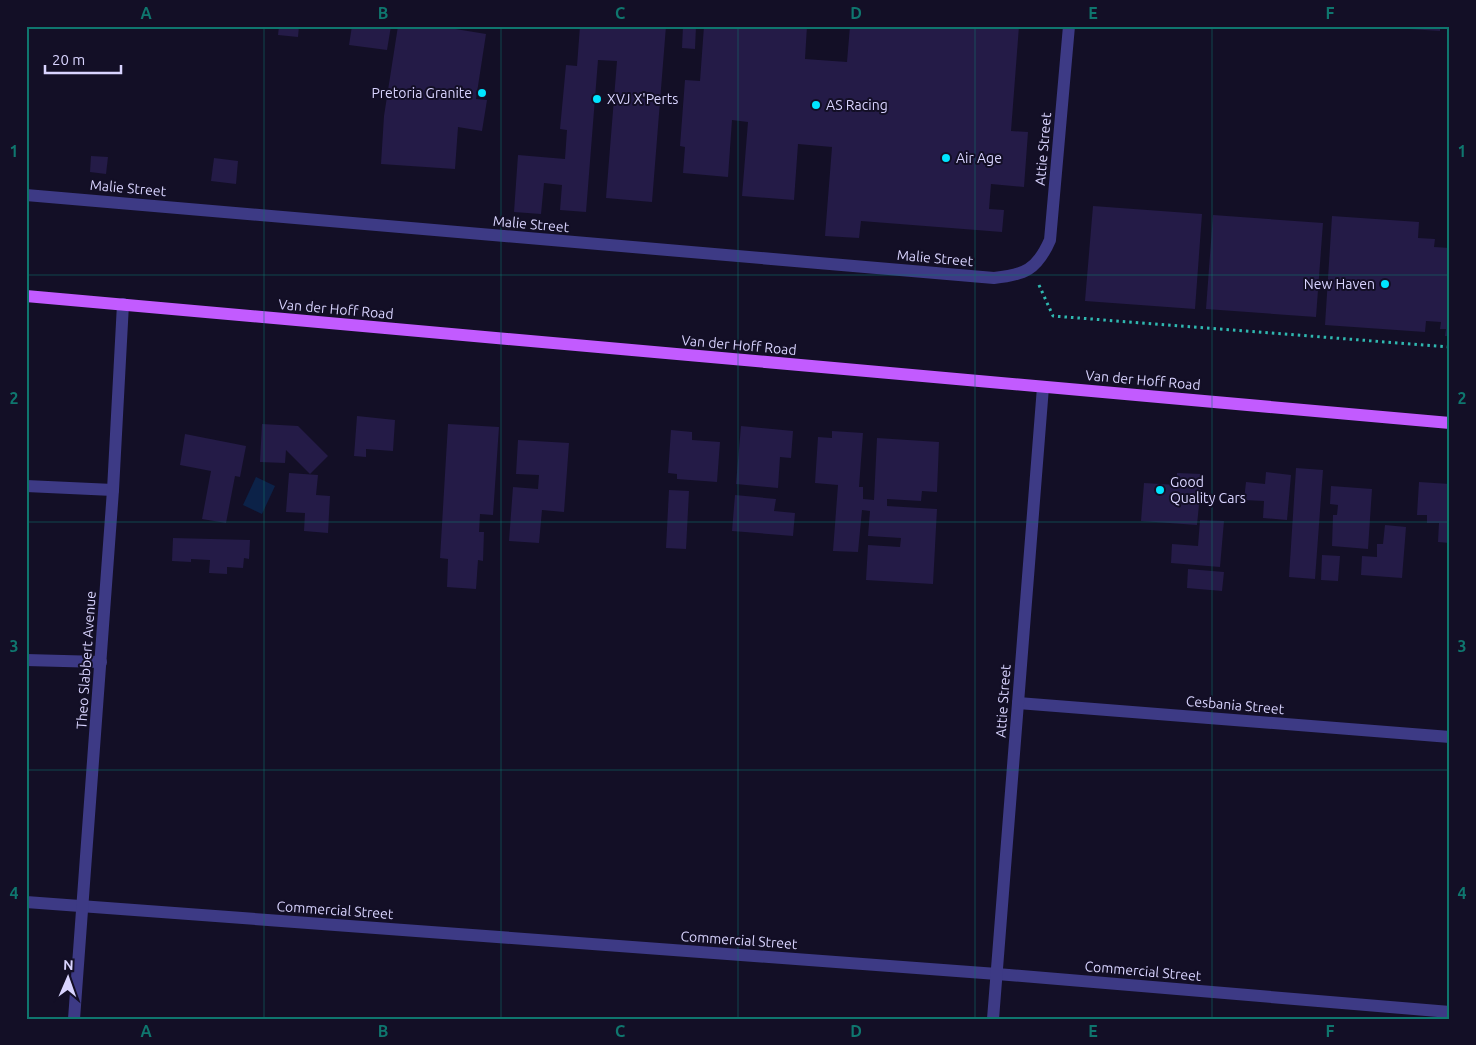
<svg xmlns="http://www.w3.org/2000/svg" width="1476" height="1045" viewBox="0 0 1476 1045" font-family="Ubuntu,sans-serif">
	<rect width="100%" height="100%" fill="#130f26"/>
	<!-- water -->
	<polygon fill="#0c2248" points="256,477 275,486 262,514 243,505"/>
	<!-- building -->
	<g fill="#241b47">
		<polygon points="279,26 299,26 298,37 278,35"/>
		<polygon points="352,26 391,26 387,50 349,45"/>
		<polygon points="398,26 437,26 486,34 476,99 487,100 482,131 458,127 455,169 381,164 384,116"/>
		<polygon points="580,26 666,26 652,202 606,198 617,61 598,60 586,212 560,210 562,185 544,183 541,214 514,212 518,155 565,159 567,130 560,129 566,65 577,66"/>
		<polygon points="683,26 696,26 695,49 682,48"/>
		<polygon points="704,26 807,26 805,59 847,62 850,26 1019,26 1011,131 1028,132 1024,187 991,184 989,209 1004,210 1002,232 861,221 859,238 825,236 832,147 798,144 794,200 742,196 748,122 732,120 728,177 683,173 685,147 680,146 685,80 700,81"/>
		<polygon points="1393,26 1440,26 1440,31 1393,28"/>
		<polygon points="91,156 108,157 106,174 90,172"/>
		<polygon points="214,158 238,161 236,184 211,181"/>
		<polygon points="1093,206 1202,214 1195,309 1085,301"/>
		<polygon points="1213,215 1323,223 1316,317 1206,309"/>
		<polygon points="1332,216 1419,222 1418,238 1435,239 1434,247 1450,248 1450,336 1445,336 1446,329 1440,329 1441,322 1426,321 1425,332 1325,325"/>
		<polygon points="357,416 395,420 393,451 366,449 366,457 354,456"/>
		<polygon points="262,424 298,426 328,456 310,474 286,450 285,463 260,462"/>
		<polygon points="448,424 499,427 493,515 480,514 479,532 484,532 483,561 478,560 476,589 447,587 448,559 440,558"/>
		<polygon points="741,426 793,431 791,458 780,457 778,488 736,484"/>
		<polygon points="671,430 692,432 692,440 720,442 717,482 677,479 677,474 668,473"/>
		<polygon points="832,431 863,433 859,487 863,487 863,499 874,500 877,438 939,442 937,492 922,491 921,501 887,499 887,506 937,509 933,584 866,580 868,545 900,547 901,538 868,536 870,511 862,510 858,552 833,551 838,485 815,483 818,437 832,438"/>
		<polygon points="185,434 246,446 240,477 235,476 226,523 202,519 211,471 180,465"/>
		<polygon points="518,440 569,443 564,512 542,510 539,543 509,541 513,487 538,489 539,475 516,474"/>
		<polygon points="1296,468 1323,470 1315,579 1289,577"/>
		<polygon points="1266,472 1291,475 1287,520 1263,518 1264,501 1244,500 1246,482 1265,484"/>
		<polygon points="289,473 318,475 316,495 330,496 328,533 304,531 305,513 286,512"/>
		<polygon points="1177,473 1202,474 1197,525 1141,521 1144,483 1177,485"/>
		<polygon points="1419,482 1450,484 1450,543 1438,542 1439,523 1427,523 1427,515 1417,515"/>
		<polygon points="1331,486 1372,489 1368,549 1332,546 1333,515 1337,515 1338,505 1330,504"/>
		<polygon points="669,490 689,491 686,549 666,548"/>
		<polygon points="735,495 776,499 774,511 795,513 793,536 732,531"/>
		<polygon points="1200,520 1224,521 1220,567 1171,563 1172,544 1198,546"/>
		<polygon points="1385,525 1406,527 1402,578 1361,575 1362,556 1377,557 1377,544 1383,544"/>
		<polygon points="173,538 250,540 249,559 244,558 243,568 227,567 227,574 209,573 210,560 191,559 191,562 172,561"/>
		<polygon points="1322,555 1340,556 1338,581 1321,580"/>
		<polygon points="1188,569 1224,572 1222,591 1187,588"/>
	</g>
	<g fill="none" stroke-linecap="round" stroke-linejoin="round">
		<!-- path -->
		<polyline stroke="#2fb8b0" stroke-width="3" stroke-dasharray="2.5 4" stroke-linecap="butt" points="1039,285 1053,316 1450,347"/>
		<!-- minor -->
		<g stroke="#3d3a85" stroke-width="12">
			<path d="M26,195L994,278C1024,275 1037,270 1050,240L1069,26"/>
			<polyline points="26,486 113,490"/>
			<polyline points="26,660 101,662"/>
			<polyline points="1018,703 1450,737"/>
			<polyline points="26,902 997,974 1450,1012"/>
			<polyline points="74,1019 113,490 123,304"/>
			<polyline points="993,1019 1043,387"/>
		</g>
		<!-- major -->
		<polyline stroke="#c25bff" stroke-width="12" points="26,296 1450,423"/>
	</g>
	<!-- grid -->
	<path fill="none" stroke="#0f766e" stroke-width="1" stroke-opacity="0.55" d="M264,26V1019M501,26V1019M738,26V1019M975,26V1019M1212,26V1019M26,275H1450M26,522H1450M26,770H1450"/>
	<!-- markers -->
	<g fill="#00e5ff" stroke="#130f26" stroke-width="2">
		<circle cx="482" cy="93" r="5"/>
		<circle cx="597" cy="99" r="5"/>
		<circle cx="816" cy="105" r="5"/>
		<circle cx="946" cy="158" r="5"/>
		<circle cx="1385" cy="284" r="5"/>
		<circle cx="1160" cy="490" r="5"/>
	</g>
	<g text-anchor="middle" stroke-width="4" stroke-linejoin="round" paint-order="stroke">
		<!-- poi labels -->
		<g font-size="14" fill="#d9d4ff" stroke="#130f26" text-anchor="start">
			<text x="472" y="98" text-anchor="end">Pretoria Granite</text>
			<text x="607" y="104">XVJ X'Perts</text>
			<text x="826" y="110">AS Racing</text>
			<text x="956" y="163">Air Age</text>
			<text x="1375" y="289" text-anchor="end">New Haven</text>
			<text x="1170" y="487">Good<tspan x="1170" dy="16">Quality Cars</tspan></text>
		</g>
		<!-- street labels -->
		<g font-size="14" fill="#d9d4ff" stroke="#130f26">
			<text transform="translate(1043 149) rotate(-85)" y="5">Attie Street</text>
			<text transform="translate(128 188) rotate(5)" y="5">Malie Street</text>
			<text transform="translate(531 224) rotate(5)" y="5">Malie Street</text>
			<text transform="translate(935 258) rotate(5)" y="5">Malie Street</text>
			<text transform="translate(336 309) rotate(5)" y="5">Van der Hoff Road</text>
			<text transform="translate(739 345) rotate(5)" y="5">Van der Hoff Road</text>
			<text transform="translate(1143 380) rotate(5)" y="5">Van der Hoff Road</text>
			<text transform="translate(86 660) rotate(-86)" y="5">Theo Slabbert Avenue</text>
			<text transform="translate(1003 701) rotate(-86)" y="5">Attie Street</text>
			<text transform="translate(1235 705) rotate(5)" y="5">Cesbania Street</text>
			<text transform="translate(335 910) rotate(4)" y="5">Commercial Street</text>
			<text transform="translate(739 940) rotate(4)" y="5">Commercial Street</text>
			<text transform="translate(1143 971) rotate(5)" y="5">Commercial Street</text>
		</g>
	</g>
	<!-- border -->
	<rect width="1476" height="1045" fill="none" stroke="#130f26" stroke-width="55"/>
	<!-- north arrow -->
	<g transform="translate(68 978) rotate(2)" stroke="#130f26" stroke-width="4" paint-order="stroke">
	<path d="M0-4L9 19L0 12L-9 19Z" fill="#d9d4ff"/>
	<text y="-8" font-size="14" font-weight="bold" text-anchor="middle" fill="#d9d4ff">N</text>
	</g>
	<!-- scale -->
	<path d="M45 65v8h76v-8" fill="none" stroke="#d9d4ff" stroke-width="2.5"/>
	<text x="52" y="65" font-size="15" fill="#d9d4ff" stroke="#130f26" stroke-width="4" paint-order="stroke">20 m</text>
	<rect x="28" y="28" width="1420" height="990" fill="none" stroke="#0f766e" stroke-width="2"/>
	<g font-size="16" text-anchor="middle" font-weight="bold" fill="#0f766e">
		<text x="146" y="19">A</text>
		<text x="383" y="19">B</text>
		<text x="620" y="19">C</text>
		<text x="856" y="19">D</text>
		<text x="1093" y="19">E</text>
		<text x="1330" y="19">F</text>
		<text x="14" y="157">1</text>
		<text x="1462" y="157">1</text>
		<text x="14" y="404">2</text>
		<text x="1462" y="404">2</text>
		<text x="14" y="652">3</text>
		<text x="1462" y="652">3</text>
		<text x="14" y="899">4</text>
		<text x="1462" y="899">4</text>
		<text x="146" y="1037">A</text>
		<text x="383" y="1037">B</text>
		<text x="620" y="1037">C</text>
		<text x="856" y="1037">D</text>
		<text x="1093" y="1037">E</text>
		<text x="1330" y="1037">F</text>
	</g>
</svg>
